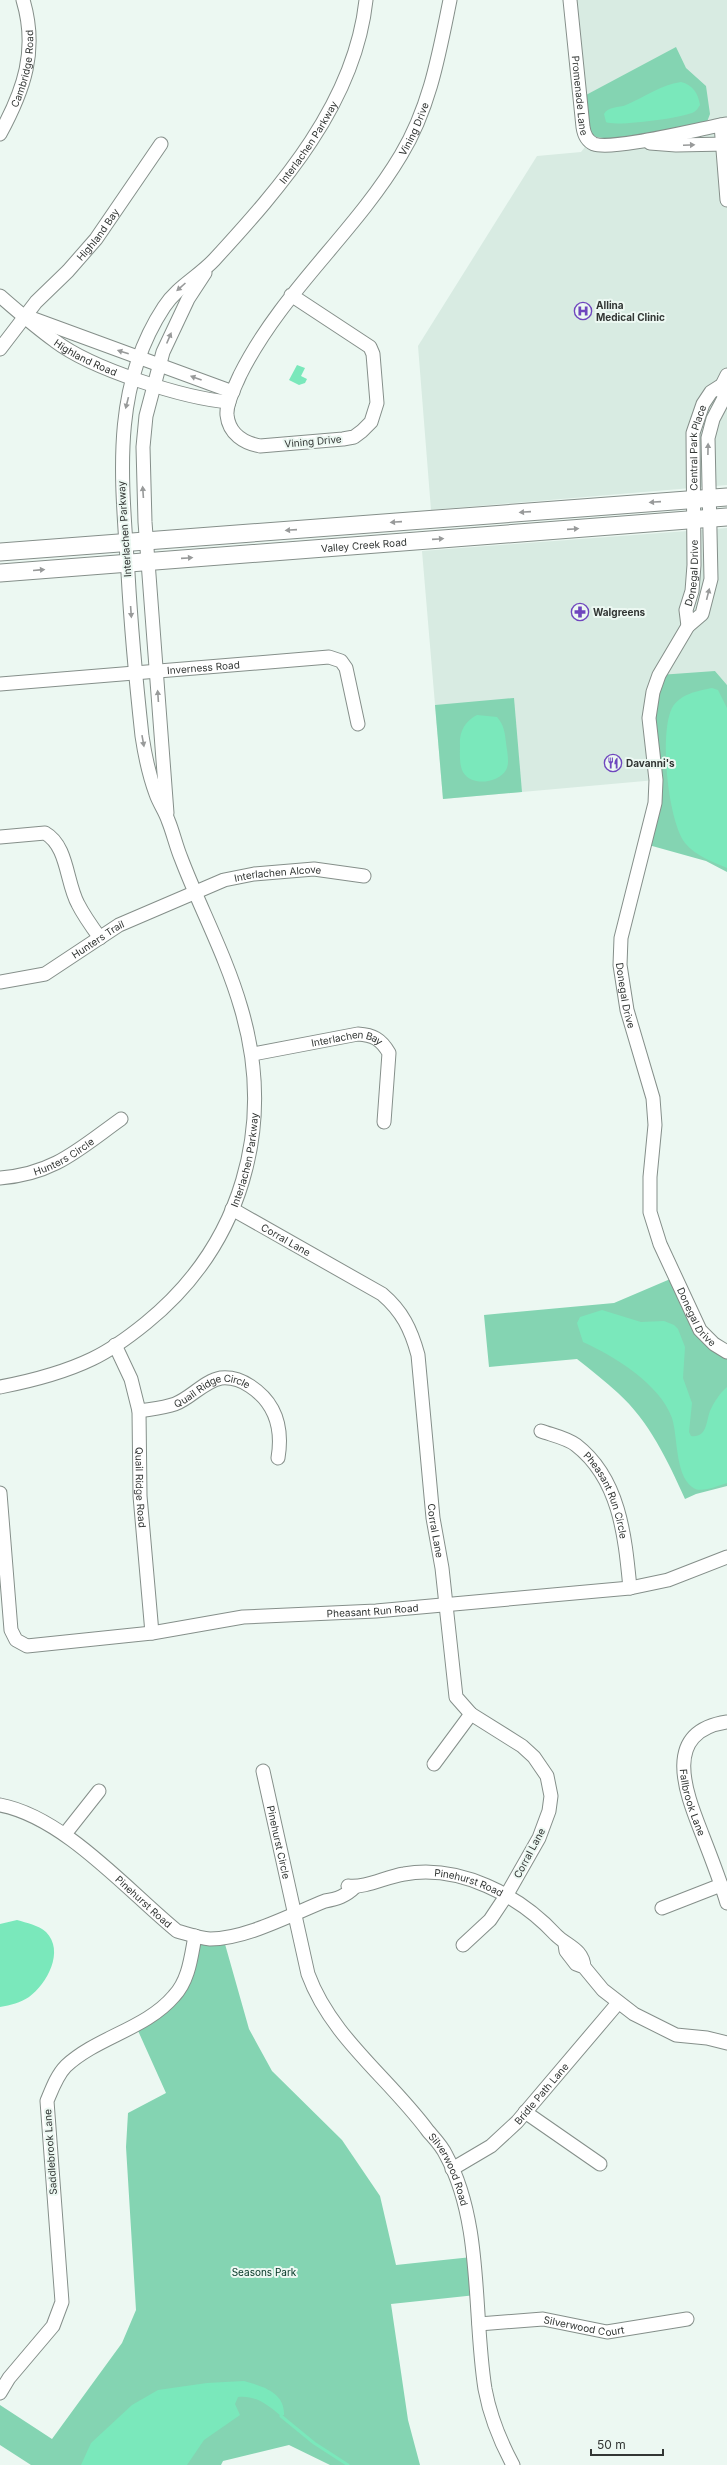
<svg xmlns="http://www.w3.org/2000/svg" width="727" height="2465" viewBox="0 0 727 2465" font-family="Inter,sans-serif">
	<rect width="100%" height="100%" fill="#ecf8f2"/>
	<!-- built -->
	<g fill="#d8ebe2">
		<polygon points="565,0 727,0 727,485 431,510 418,346 537,156 581,152 585,147 578,132"/>
		<polygon points="727,528 727,685 715,671 656,780 443,799 422,551"/>
	</g>
	<!-- green -->
	<g fill="#84d4b2">
		<path d="M676,47L686,68L706,86L710,114L707,122C688,126 606,146 593,135L589,129L586,95Z"/>
		<polygon points="715,671 727,685 727,872 706,861 645,844 651,823 649,730 659,675"/>
		<polygon points="514,698 522,792 443,799 435,705"/>
		<path d="M675,1277L695,1320L727,1352V1486L696,1494L685,1499C668,1461 649,1421 618,1393C605,1381 591,1370 577,1359L489,1367L484,1315L614,1303Z"/>
		<polygon points="195,1936 223,1937 249,2029 272,2071 342,2140 380,2196 396,2265 472,2257 476,2295 391,2304 408,2420 420,2465 330,2465 289,2445 223,2461 221,2465 31,2465 0,2445 0,2405 52,2439 122,2343 136,2310 126,2147 128,2113 166,2093 135,2024 175,1996"/>
	</g>
	<!-- water -->
	<g fill="#7ae8bb">
		<path d="M681,82C693,85 698,93 700,105C698,108 697,110 694,112C684,118 614,127 606,122L604,114C608,106 619,108 626,105C645,97 660,85 681,82Z"/>
		<polygon points="297,365 305,368 301,376 307,379 305,383 299,385 289,380"/>
		<path d="M712,688L718,690L727,708V868C714,862 695,856 685,843C668,821 659,733 672,708C680,694 697,691 712,688Z"/>
		<path d="M477,715L497,717C504,725 505,733 506,743C507,751 510,763 506,770C499,783 471,787 463,772C459,765 460,753 460,745C459,732 465,721 477,715Z"/>
		<path d="M602,1310L641,1322L664,1321L674,1325L678,1329L685,1347L683,1378L692,1403L689,1432L691,1436C707,1438 706,1422 710,1411C714,1402 720,1393 727,1387V1483C717,1486 700,1494 692,1487C675,1474 678,1437 672,1418C660,1384 614,1356 583,1342L577,1323L580,1317Z"/>
		<path d="M17,1920C27,1923 38,1925 46,1932C65,1951 47,1984 29,1997C20,2003 11,2005 0,2007V1924Z"/>
		<path d="M244,2381C262,2386 285,2392 284,2415L281,2416C268,2405 256,2395 238,2397L235,2404L240,2415L204,2440L187,2465H81L91,2443L132,2405L158,2390L207,2383Z"/>
	</g>
	<g fill="none" stroke-linecap="round" stroke-linejoin="round">
		<!-- stream -->
		<polyline stroke="#7ae8bb" stroke-width="3" points="281,2416 314,2443 348,2465"/>
		<defs>
			<g id="minor">
				<path id="s1" d="M570,0L583,127C584,134 587,141 594,144C613,151 702,128 727,124"/>
				<polyline points="721,125 727,200"/>
				<path id="s2" d="M0,134C24,90 38,50 23,0"/>
				<polyline points="650,143 676,145 727,144"/>
				<path id="s3" d="M291,295L370,347L373,354L377,403L371,422L362,431L354,437L343,439L260,446C244,443 229,434 227,415C226,402 235,387 240,375C282,291 354,234 401,155C430,107 439,54 450,0"/>
				<path id="s4" d="M0,296C16,310 37,328 55,341C92,369 183,398 229,402"/>
				<polyline points="34,319 233,392"/>
				<path id="s5" d="M0,349L36,302L68,271L96,239L161,144"/>
				<path id="s6" d="M722,385L724,398L713,419L708,438L711,579L702,614L688,626L659,675L653,692L649,718L656,780L655,803L621,938L620,965L627,1010L653,1098L655,1125L650,1177V1212L660,1244L700,1330L714,1344L727,1352"/>
				<path id="s7" d="M688,626L686,610L692,591L694,565L693,433L703,404L711,392L722,385L727,375"/>
				<path id="s8" d="M0,684L329,657L341,661L346,668L358,724"/>
				<polyline points="167,813 145,522 143,447 146,416 163,352 188,299 205,273"/>
				<path d="M0,837L45,833C68,846 66,882 78,904C84,916 92,927 100,938"/>
				<path id="s9" d="M0,982L45,974L119,925L224,880L254,874L314,869L364,876"/>
				<path id="s10" d="M253,1054L358,1034C373,1035 381,1039 389,1053L384,1122"/>
				<path id="s11" d="M0,1178C54,1174 79,1149 121,1119"/>
				<path id="s12" d="M232,1209L382,1294C402,1311 411,1329 418,1355L433,1518L442,1568L456,1697L471,1714L522,1746L534,1757L547,1776L551,1796L549,1811L539,1838L506,1896L490,1920L463,1945"/>
				<path id="s13" d="M115,1345L131,1379L139,1411L140,1496L152,1633"/>
				<path id="s14" d="M0,1387C31,1381 63,1373 92,1359C111,1350 130,1336 146,1323C242,1245 276,1126 241,1008C226,956 200,908 181,858C176,846 173,832 168,820C165,811 159,803 156,794C149,775 145,756 142,736C136,681 131,627 128,573C122,481 110,389 164,307C177,287 198,277 214,260C281,187 355,103 366,0"/>
				<path id="s15" d="M139,1411C151,1409 164,1408 175,1404C191,1398 204,1381 221,1378C231,1377 241,1380 250,1386C276,1403 283,1428 278,1458"/>
				<path id="s16" d="M541,1431C552,1435 567,1438 576,1445C620,1479 625,1537 630,1588"/>
				<path id="s17" d="M0,1493L11,1630L16,1640L27,1646L152,1633L243,1617L376,1611L630,1588L668,1580L727,1557"/>
				<path id="s18" d="M727,1722C661,1732 686,1793 702,1834C711,1857 720,1880 727,1903"/>
				<polyline points="434,1764 471,1714"/>
				<path id="s19" d="M263,1771L308,1974C331,2037 389,2078 428,2131C434,2138 442,2146 446,2155C483,2223 473,2314 485,2389C490,2416 500,2441 513,2465"/>
				<path id="s20" d="M0,1805C64,1817 127,1890 177,1931C188,1934 199,1938 210,1939C246,1939 292,1914 325,1901C337,1899 346,1896 355,1887"/>
				<polyline points="65,1834 99,1791"/>
				<path id="s21" d="M348,1886C366,1888 385,1877 404,1874C459,1864 519,1895 556,1935C567,1946 583,1949 584,1967"/>
				<polyline points="662,1908 721,1885"/>
				<polyline points="565,1944 566,1951 576,1964 584,1967 603,1990 634,2014 676,2035 707,2038 727,2043"/>
				<polyline points="525,2112 600,2164"/>
				<path id="s22" d="M452,2169L491,2146L517,2122L618,2003"/>
				<path id="s23" d="M479,2324L543,2319L607,2332L687,2319"/>
				<path d="M0,2393L9,2378L53,2326L62,2302L47,2101C52,2089 57,2075 66,2066C97,2037 146,2029 174,1996C189,1980 191,1957 195,1936"/>
			</g>
			<g id="major">
				<polyline points="0,552 727,497"/>
				<path id="s24" d="M0,573L727,517"/>
			</g>
		</defs>
		<!-- minor casing -->
		<use href="#minor" stroke="#858f8a" stroke-width="15"/>
		<!-- major casing -->
		<use href="#major" stroke="#858f8a" stroke-width="19"/>
		<!-- minor -->
		<use href="#minor" stroke="#fff" stroke-width="13"/>
		<!-- major -->
		<use href="#major" stroke="#fff" stroke-width="17"/>
	</g>
	<!-- one-way arrows -->
	<defs><path id="oneway-solid" d="M-6-.8H1V-3.2L6.5 0L1 3.2V.8H-6Z"/></defs>
	<g fill="#989a9a">
		<use href="#oneway-solid" transform="translate(689 145) rotate(-2)"/>
		<use href="#oneway-solid" transform="translate(181 287) rotate(138)"/>
		<use href="#oneway-solid" transform="translate(169 338) rotate(-67)"/>
		<use href="#oneway-solid" transform="translate(123 352) rotate(-163)"/>
		<use href="#oneway-solid" transform="translate(196 378) rotate(-160)"/>
		<use href="#oneway-solid" transform="translate(127 403) rotate(104)"/>
		<use href="#oneway-solid" transform="translate(708 449) rotate(-89)"/>
		<use href="#oneway-solid" transform="translate(143 492) rotate(-94)"/>
		<use href="#oneway-solid" transform="translate(655 502) rotate(176)"/>
		<use href="#oneway-solid" transform="translate(525 512) rotate(176)"/>
		<use href="#oneway-solid" transform="translate(396 522) rotate(176)"/>
		<use href="#oneway-solid" transform="translate(573 529) rotate(-4)"/>
		<use href="#oneway-solid" transform="translate(291 530) rotate(176)"/>
		<use href="#oneway-solid" transform="translate(438 539) rotate(-4)"/>
		<use href="#oneway-solid" transform="translate(187 558) rotate(-4)"/>
		<use href="#oneway-solid" transform="translate(39 570) rotate(-5)"/>
		<use href="#oneway-solid" transform="translate(708 594) rotate(-76)"/>
		<use href="#oneway-solid" transform="translate(131 612) rotate(86)"/>
		<use href="#oneway-solid" transform="translate(158 696) rotate(-94)"/>
		<use href="#oneway-solid" transform="translate(143 741) rotate(80)"/>
	</g>
	<!-- icons -->
	<defs>
		<symbol id="hospital-ring" viewBox="-11 -11 22 22"><circle r="9.5" fill="#ecf8f2" stroke="#6f46be" stroke-width="1.5"/><path d="M-5-5h3v3.5h4V-5h3V5h-3V1.5h-4V5h-3Z" fill="#6f46be"/></symbol>
		<symbol id="pharmacy-ring" viewBox="-11 -11 22 22"><circle r="9.5" fill="#ecf8f2" stroke="#6f46be" stroke-width="1.5"/><path d="M-2-6h4v4h4v4h-4v4h-4v-4h-4v-4h4Z" fill="#6f46be"/></symbol>
		<symbol id="restaurant-ring" viewBox="-11 -11 22 22"><circle r="9.5" fill="#ecf8f2" stroke="#6f46be" stroke-width="1.5"/><path d="M-5-6h1v4h1v-4h1v4h1v-4h1v5L-1.5 .5V6h-2V.5L-5-1ZM5-6V6H3V1.5H1.5Q1.5-4 5-6Z" fill="#6f46be"/></symbol>
	</defs>
	<g fill-rule="evenodd">
		<use href="#hospital-ring" x="573" y="301" width="20" height="20"/>
		<use href="#pharmacy-ring" x="570" y="602" width="20" height="20"/>
		<use href="#restaurant-ring" x="603" y="753" width="20" height="20"/>
	</g>
	<g text-anchor="middle" stroke-width="4" stroke-linejoin="round" paint-order="stroke">
		<!-- street labels -->
		<g font-size="10" fill="#323634" stroke="#ecf8f2">
			<text dy="4" stroke="none"><textPath href="#s2" startOffset="70">Cambridge Road</textPath></text>
			<text dy="4" stroke="none"><textPath href="#s1" startOffset="96">Promenade Lane</textPath></text>
			<text dy="4" stroke="none"><textPath href="#s3" startOffset="682">Vining Drive</textPath></text>
			<text dy="4" stroke="none"><textPath href="#s14" startOffset="1459">Interlachen Parkway</textPath></text>
			<text dy="4" stroke="none"><textPath href="#s5" startOffset="151">Highland Bay</textPath></text>
			<text dy="4" stroke="none"><textPath href="#s4" startOffset="106">Highland Road</textPath></text>
			<text transform="translate(313 441) rotate(-5)" y="4">Vining Drive</text>
			<text dy="4" stroke="none"><textPath href="#s7" startOffset="180">Central Park Place</textPath></text>
			<text transform="translate(124 529) rotate(-94)" y="4">Interlachen Parkway</text>
			<text dy="4" stroke="none"><textPath href="#s24" startOffset="365">Valley Creek Road</textPath></text>
			<text dy="4" stroke="none"><textPath href="#s7" startOffset="54">Donegal Drive</textPath></text>
			<text dy="4" stroke="none"><textPath href="#s8" startOffset="204">Inverness Road</textPath></text>
			<text dy="4" stroke="none"><textPath href="#s9" startOffset="303">Interlachen Alcove</textPath></text>
			<text dy="4" stroke="none"><textPath href="#s9" startOffset="109">Hunters Trail</textPath></text>
			<text dy="4" stroke="none"><textPath href="#s6" startOffset="636">Donegal Drive</textPath></text>
			<text dy="4" stroke="none"><textPath href="#s10" startOffset="96">Interlachen Bay</textPath></text>
			<text dy="4" stroke="none"><textPath href="#s11" startOffset="68">Hunters Circle</textPath></text>
			<text dy="4" stroke="none"><textPath href="#s14" startOffset="357">Interlachen Parkway</textPath></text>
			<text dy="4" stroke="none"><textPath href="#s12" startOffset="62">Corral Lane</textPath></text>
			<text dy="4" stroke="none"><textPath href="#s6" startOffset="972">Donegal Drive</textPath></text>
			<text dy="4" stroke="none"><textPath href="#s15" startOffset="78">Quail Ridge Circle</textPath></text>
			<text dy="4" stroke="none"><textPath href="#s13" startOffset="147">Quail Ridge Road</textPath></text>
			<text dy="4" stroke="none"><textPath href="#s16" startOffset="98">Pheasant Run Circle</textPath></text>
			<text dy="4" stroke="none"><textPath href="#s12" startOffset="421">Corral Lane</textPath></text>
			<text dy="4" stroke="none"><textPath href="#s17" startOffset="509">Pheasant Run Road</textPath></text>
			<text dy="4" stroke="none"><textPath href="#s18" startOffset="106">Fallbrook Lane</textPath></text>
			<text dy="4" stroke="none"><textPath href="#s19" startOffset="73">Pinehurst Circle</textPath></text>
			<text transform="translate(529 1853) rotate(-62)" y="4">Corral Lane</text>
			<text dy="4" stroke="none"><textPath href="#s21" startOffset="124">Pinehurst Road</textPath></text>
			<text dy="4" stroke="none"><textPath href="#s20" startOffset="175">Pinehurst Road</textPath></text>
			<text dy="4" stroke="none"><textPath href="#s22" startOffset="118">Bridle Path Lane</textPath></text>
			<text transform="translate(50 2152) rotate(-94)" y="4">Saddlebrook Lane</text>
			<text dy="4" stroke="none"><textPath href="#s19" startOffset="451">Silverwood Road</textPath></text>
			<text dy="4" stroke="none"><textPath href="#s23" startOffset="106">Silverwood Court</textPath></text>
		</g>
		<!-- poi labels -->
		<g font-size="10" font-weight="bold" fill="#323634" stroke="#ecf8f2" text-anchor="start">
			<text x="596" y="309">Allina<tspan x="596" dy="12">Medical Clinic</tspan></text>
			<text x="593" y="616">Walgreens</text>
			<text x="626" y="767">Davanni's</text>
		</g>
		<!-- park labels -->
		<g font-size="10" fill="#003323" stroke="#ecf8f2">
			<text x="264" y="2276">Seasons Park</text>
		</g>
	</g>
	<!-- scale -->
	<path d="M591 2449v6h72v-6" fill="none" stroke="#323634" stroke-width="2"/>
	<text x="597" y="2449" font-size="12" fill="#323634" stroke="#ecf8f2" stroke-width="3" paint-order="stroke">50 m</text>
</svg>
